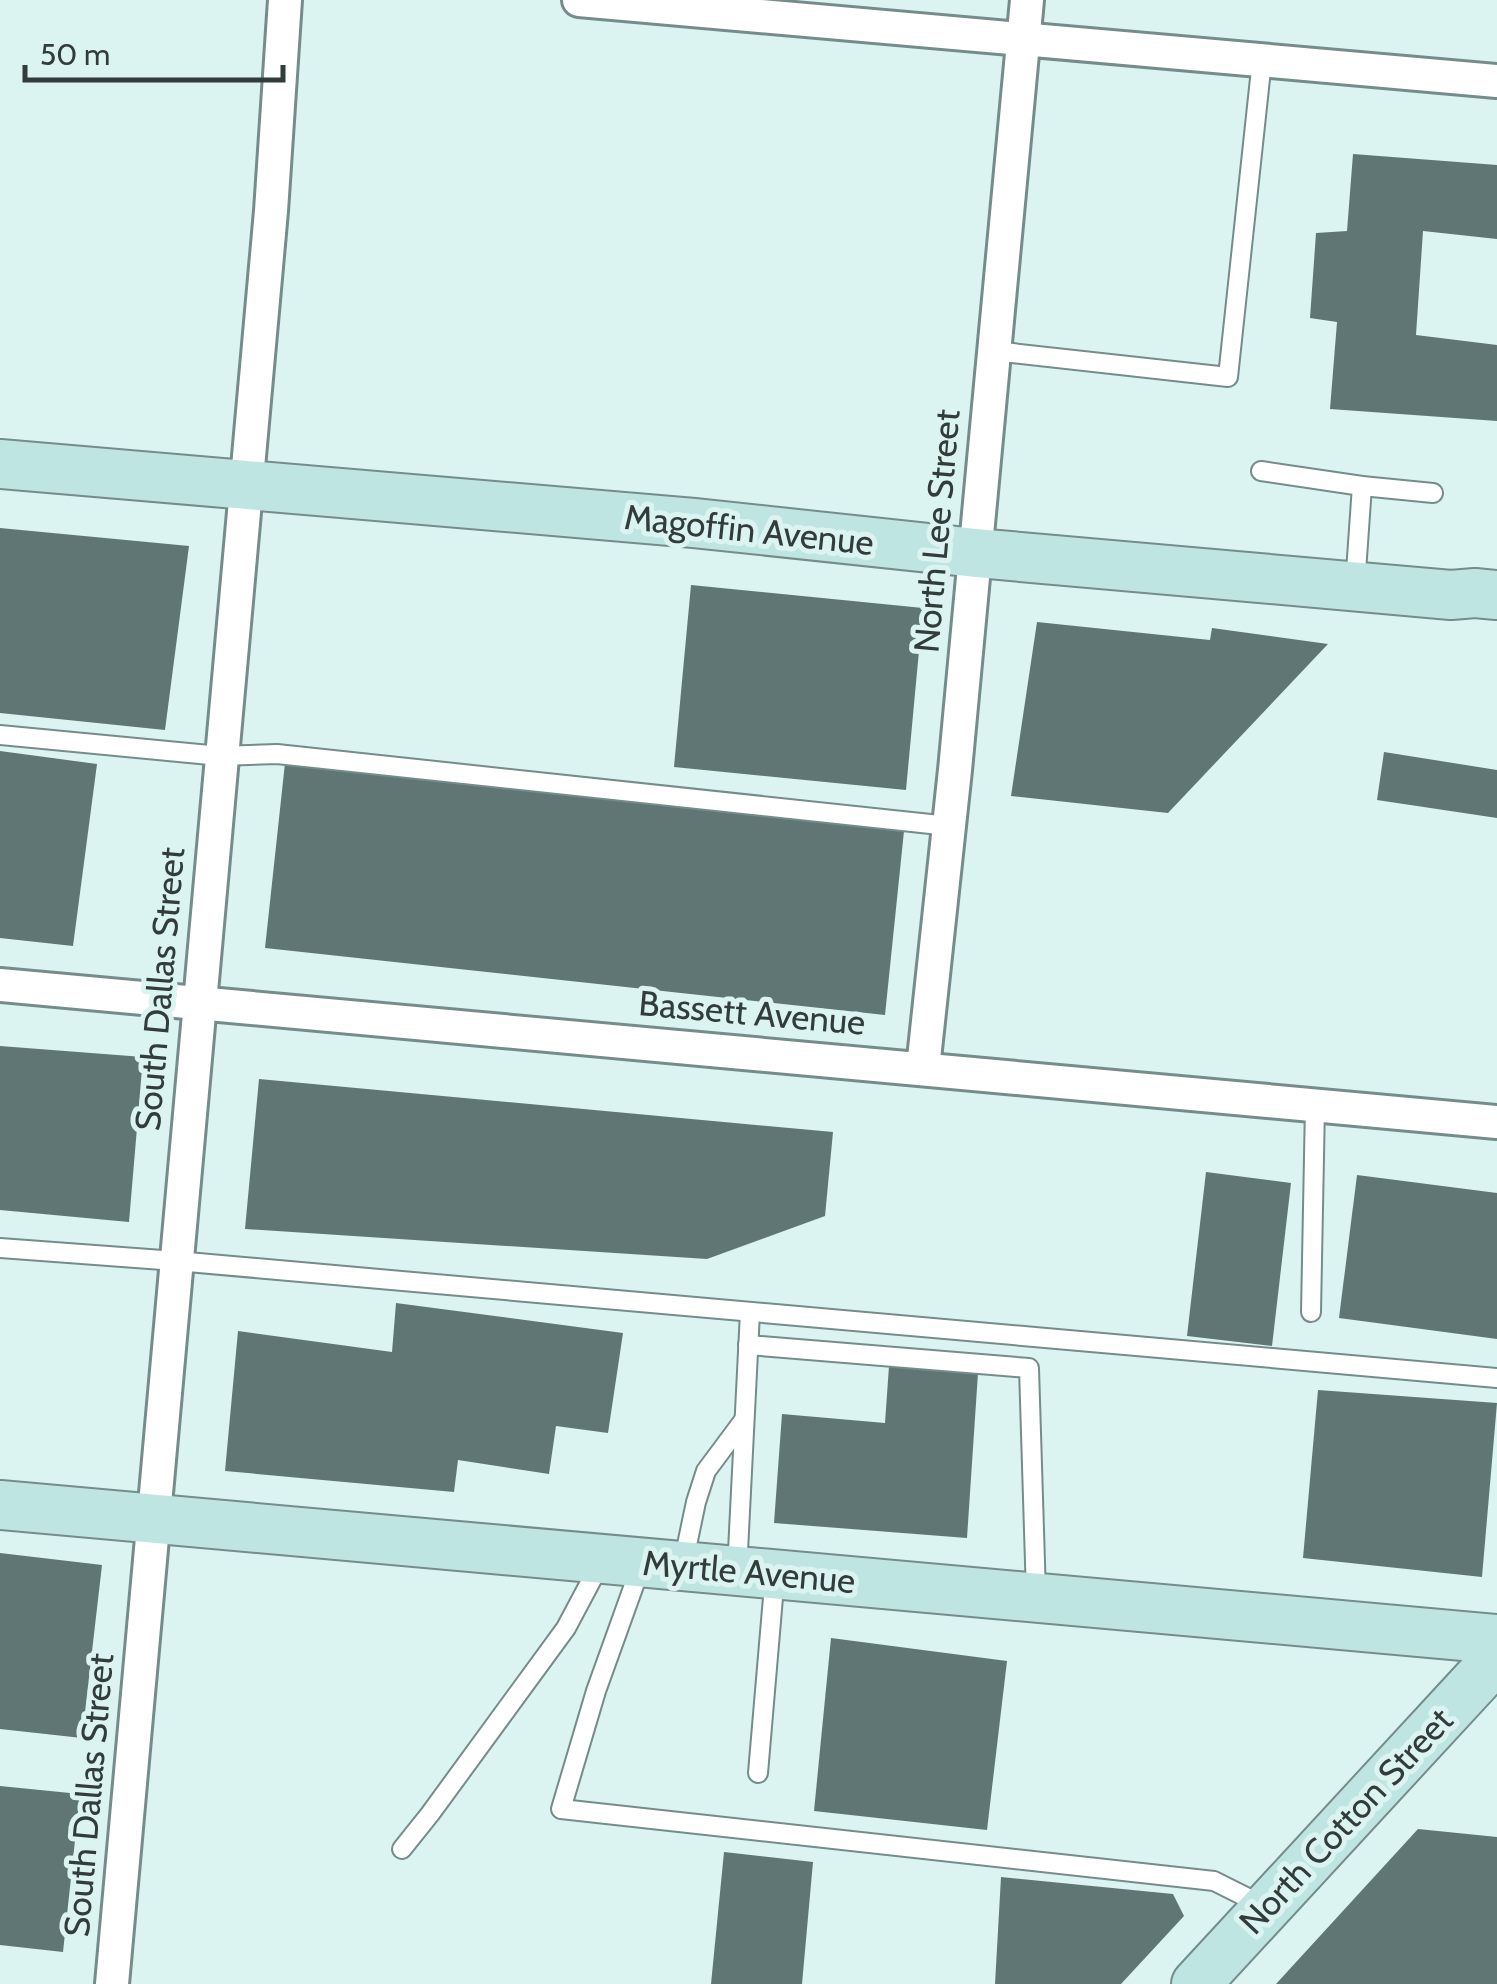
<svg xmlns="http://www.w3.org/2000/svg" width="1497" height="1984" viewBox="0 0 1497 1984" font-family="Cabin,sans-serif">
	<rect width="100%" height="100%" fill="#dbf4f1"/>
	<!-- building -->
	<g fill="#607674">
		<polygon points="1353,154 1497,165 1497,239 1423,231 1416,335 1497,345 1497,421 1330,409 1337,322 1310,318 1316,233 1347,231"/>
		<polygon points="0,528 189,546 165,730 0,713"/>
		<polygon points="691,585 923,608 906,790 674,767"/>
		<polygon points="1037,622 1210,640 1212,628 1328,644 1168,813 1011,796"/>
		<polygon points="0,751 97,764 73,946 0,938"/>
		<polygon points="1384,752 1497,770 1497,818 1377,800"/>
		<polygon points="285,763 904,831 885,1015 265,948"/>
		<polygon points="0,1046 143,1057 129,1222 0,1210"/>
		<polygon points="259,1079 833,1132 825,1216 707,1259 245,1229"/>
		<polygon points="1206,1172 1291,1183 1272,1346 1187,1336"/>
		<polygon points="1357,1175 1497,1193 1497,1339 1339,1318"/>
		<polygon points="396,1303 623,1333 608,1433 556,1426 549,1474 458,1460 454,1492 225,1471 238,1331 392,1352"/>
		<polygon points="889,1366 978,1373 967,1538 774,1523 782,1414 885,1423"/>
		<polygon points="1318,1390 1497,1403 1482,1577 1303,1558"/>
		<polygon points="0,1553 102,1565 82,1738 0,1729"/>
		<polygon points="831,1638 1007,1661 987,1830 814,1811"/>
		<polygon points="0,1786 80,1794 63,1952 0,1945"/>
		<polygon points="1418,1829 1497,1837 1497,1984 1276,1984"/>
		<polygon points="724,1852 813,1862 802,1984 711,1984"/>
		<polygon points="1001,1877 1173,1894 1184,1916 1121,1984 995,1984"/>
	</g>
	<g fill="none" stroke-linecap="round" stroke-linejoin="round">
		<defs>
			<g id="lane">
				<polyline points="994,351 1228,377 1262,60"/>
				<polyline points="1261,471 1362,486 1433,493"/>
				<polyline points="1355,586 1362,486"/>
				<polyline points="0,735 220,756 277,754 949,826"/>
				<polyline points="0,1248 176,1261 1497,1378"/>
				<polyline points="1311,1312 1315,1105"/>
				<polyline points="748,1345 1029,1368 1036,1595"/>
				<polyline points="642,1563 596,1691 561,1809 1214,1881 1266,1907"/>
				<polyline points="683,1564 696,1502 706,1471 744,1420"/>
				<polyline points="737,1571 750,1312"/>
				<polyline points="758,1773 775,1574"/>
				<polyline points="402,1849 430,1814 566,1628 600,1564"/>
			</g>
			<g id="street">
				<polyline points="579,0 1497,81"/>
				<polyline points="0,985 1497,1122"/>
				<polyline points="923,1068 955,770 1027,0"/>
				<polyline points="112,1984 271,211 285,0"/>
			</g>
			<g id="secondary">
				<polyline points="0,464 694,523 976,553 1451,595 1475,593 1497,595"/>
				<polyline points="0,1505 1497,1639"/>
				<polyline points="1196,1984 1497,1658"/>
			</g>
		</defs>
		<!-- lane casing -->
		<use href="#lane" stroke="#758c8a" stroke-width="22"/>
		<!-- street casing -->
		<use href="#street" stroke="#758c8a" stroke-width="38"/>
		<!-- secondary casing -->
		<use href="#secondary" stroke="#758c8a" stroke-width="52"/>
		<!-- lane -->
		<use href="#lane" stroke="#fff" stroke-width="18"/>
		<!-- street -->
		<use href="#street" stroke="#fff" stroke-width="32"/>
		<!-- secondary -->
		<use href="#secondary" stroke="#bfe5e3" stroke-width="48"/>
	</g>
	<g text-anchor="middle" stroke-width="10" stroke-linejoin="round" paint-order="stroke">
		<!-- street labels -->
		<g font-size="35" fill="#323c3b" stroke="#dbf4f1">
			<text transform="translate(749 530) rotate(6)" y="12">Magoffin Avenue</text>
			<text transform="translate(937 531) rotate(-85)" y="12">North Lee Street</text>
			<text transform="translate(160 989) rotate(-85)" y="12">South Dallas Street</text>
			<text transform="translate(752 1013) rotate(5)" y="12">Bassett Avenue</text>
			<text transform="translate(749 1572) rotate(5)" y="12">Myrtle Avenue</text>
			<text transform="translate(89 1795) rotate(-85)" y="12">South Dallas Street</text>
			<text transform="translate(1346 1821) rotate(-47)" y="12">North Cotton Street</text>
		</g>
	</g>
	<!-- scale -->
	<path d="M25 65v15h258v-15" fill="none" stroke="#323c3b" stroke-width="5"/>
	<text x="40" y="65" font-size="30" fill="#323c3b" stroke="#dbf4f1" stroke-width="8" paint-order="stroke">50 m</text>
</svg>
